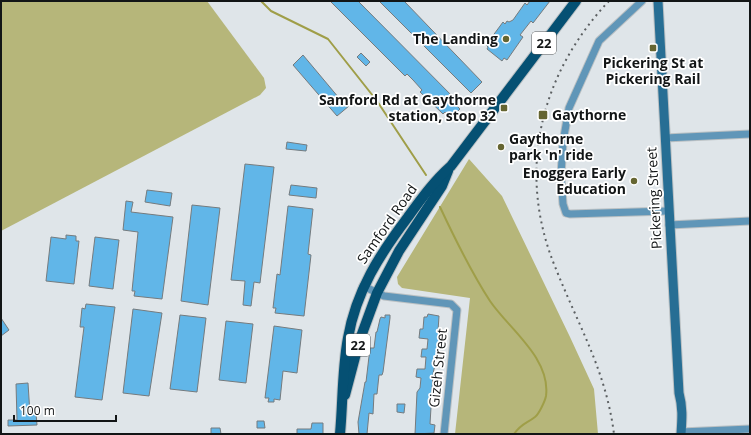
<svg xmlns="http://www.w3.org/2000/svg" width="751" height="435" viewBox="0 0 751 435" font-family="'Open Sans',sans-serif">
	<rect width="100%" height="100%" fill="#dfe5e9"/>
	<!-- green -->
	<g fill="#b6b67a">
		<polygon points="1,1 207,1 264,78 266,88 260,95 1,231"/>
		<polygon points="469,159 502,196 570,337 594,389 598,434 455,434 470,298 402,288 398,284 397,277"/>
	</g>
	<g fill="none" stroke-linecap="round" stroke-linejoin="round">
		<!-- stream -->
		<g stroke="#9f9e48" stroke-width="2">
			<polyline points="261,1 271,11 328,39 377,101 426,175"/>
			<path d="M440,207C455,239 471,272 490,301C508,328 551,358 546,396C545,401 539,414 535,417C526,424 522,423 514,434"/>
		</g>
	</g>
	<!-- building -->
	<g fill="#61b6e8" stroke="#757b7e">
		<polygon points="330,1 358,1 460,104 457,106 460,109 451,118 445,112 443,114 420,92 422,90 413,80 407,74 405,76"/>
		<polygon points="379,1 404,1 482,82 471,93"/>
		<polygon points="530,1 550,1 533,23 531,21 520,35 523,37 507,60 504,58 502,61 487,49 488,47 486,45 503,22 505,24 507,21 509,22 513,20 525,3 527,5"/>
		<polygon points="361,53 370,62 366,66 357,57"/>
		<polygon points="303,55 339,98 340,96 349,106 337,116 293,65"/>
		<polygon points="287,142 307,145 306,151 286,149"/>
		<polygon points="245,164 274,167 260,283 254,282 251,306 243,305 245,281 231,280"/>
		<polygon points="291,185 317,188 316,198 289,195"/>
		<polygon points="147,190 172,193 170,206 145,202"/>
		<polygon points="126,201 133,202 131,212 173,217 162,299 134,296 135,291 132,291 138,232 123,230"/>
		<polygon points="192,205 220,208 208,305 181,301"/>
		<polygon points="288,206 313,209 308,254 311,255 304,316 275,313 276,308 273,308 277,274 280,275"/>
		<polygon points="66,235 76,236 76,241 79,241 74,284 46,281 51,237 66,239"/>
		<polygon points="95,237 119,240 113,289 89,286"/>
		<polygon points="86,304 115,307 102,400 75,397 84,327 80,327 82,308 85,309"/>
		<polygon points="133,309 162,313 149,396 123,393"/>
		<polygon points="428,314 439,316 438,331 439,336 441,336 433,374 430,424 435,425 434,433 415,434 417,392 420,388 421,378 416,377 417,369 425,369 426,357 421,357 422,349 427,349 428,339 419,338 420,329 423,329 424,317 427,317"/>
		<polygon points="180,315 206,318 197,392 170,389"/>
		<polygon points="385,315 390,315 390,318 383,372 382,375 379,375 377,394 374,394 373,414 369,413 367,434 359,434 358,422 365,382 366,382 370,348 374,348 376,332 377,332 380,319 381,317 385,318"/>
		<polygon points="1,318 9,330 1,336"/>
		<polygon points="226,321 253,324 246,383 219,380"/>
		<polygon points="274,326 302,330 297,373 283,371 280,400 274,399 274,402 268,402 269,398 265,398"/>
		<polygon points="28,383 30,414 36,413 37,425 8,426 8,420 17,420 16,384"/>
		<polygon points="397,404 405,404 404,413 397,412"/>
		<polygon points="257,421 264,421 265,428 257,428"/>
		<polygon points="312,423 323,423 323,434 297,434 297,429 311,429"/>
		<polygon points="211,428 220,428 221,434 211,434"/>
	</g>
	<g fill="none" stroke-linecap="round" stroke-linejoin="round">
		<defs>
			<g id="street">
				<polyline points="642,1 599,41 569,108 563,142 561,176 563,204 566,213 570,214 668,211"/>
				<polyline points="665,138 750,134"/>
				<polyline points="669,225 750,221"/>
				<polyline points="363,286 384,296 451,304 457,310 444,434"/>
				<polyline points="681,432 750,429"/>
			</g>
			<path id="secondary" d="M658,1L679,393C683,408 682,419 681,434"/>
			<g id="primary">
				<polyline points="345,395 359,342 377,293 399,251 442,186 448,171"/>
				<path d="M340,434C343,402 342,370 348,338C356,291 380,254 408,217C421,199 434,181 451,166L576,1"/>
			</g>
		</defs>
		<!-- street casing -->
		<use href="#street" stroke="#bac0c3" stroke-width="9"/>
		<!-- secondary casing -->
		<use href="#secondary" stroke="#bac0c3" stroke-width="11"/>
		<!-- primary casing -->
		<use href="#primary" stroke="#bac0c3" stroke-width="12"/>
		<!-- street -->
		<use href="#street" stroke="#6096b8" stroke-width="7"/>
		<!-- secondary -->
		<use href="#secondary" stroke="#276e94" stroke-width="9"/>
		<!-- primary -->
		<use href="#primary" stroke="#055073" stroke-width="10"/>
		<!-- rail -->
		<path stroke="#5b5f61" stroke-width="2" stroke-dasharray="2 4" stroke-linecap="butt" d="M609,1C539,75 516,174 556,269C579,327 606,371 614,434"/>
	</g>
	<!-- markers -->
	<g fill="#656531" stroke="#fff" stroke-width="1.5">
		<circle cx="506" cy="39" r="4"/>
		<rect x="649" y="44" width="8" height="8" rx="2"/>
		<rect x="500" y="104" width="8" height="8" rx="2"/>
		<rect x="538" y="110" width="10" height="10" rx="2"/>
		<circle cx="501" cy="147" r="4"/>
		<circle cx="634" cy="181" r="4"/>
	</g>
	<g text-anchor="middle" stroke-width="3.5" stroke-linejoin="round" paint-order="stroke">
		<!-- shield labels -->
		<g fill="#fff" stroke="#595b5c" stroke-width="1">
			<rect x="532" y="32" width="24" height="22" rx="3"/>
			<rect x="346" y="334" width="24" height="22" rx="3"/>
		</g>
		<g font-size="13" font-weight="bold" fill="#121516">
			<text x="544" y="48">22</text>
			<text x="358" y="350">22</text>
		</g>
		<!-- poi labels -->
		<g font-size="14" font-weight="bold" fill="#121516" stroke="#fff" text-anchor="end">
			<text x="498" y="44">The Landing</text>
			<text x="653" y="68" text-anchor="middle">Pickering St at<tspan x="653" dy="16">Pickering Rail</tspan></text>
			<text x="496" y="105">Samford Rd at Gaythorne<tspan x="496" dy="16">station, stop 32</tspan></text>
			<text x="552" y="120" text-anchor="start">Gaythorne</text>
			<text x="509" y="144" text-anchor="start">Gaythorne<tspan x="509" dy="16">park 'n' ride</tspan></text>
			<text x="626" y="178">Enoggera Early<tspan x="626" dy="16">Education</tspan></text>
		</g>
		<!-- street labels -->
		<g font-size="14" fill="#121516" stroke="#fff">
			<text transform="translate(654 198) rotate(-93)" y="5">Pickering Street</text>
			<text transform="translate(387 224) rotate(-55)" y="5">Samford Road</text>
			<text transform="translate(438 368) rotate(-84)" y="5">Gizeh Street</text>
		</g>
	</g>
	<!-- border -->
	<rect width="751" height="435" fill="none" stroke="#121516" stroke-width="4"/>
	<!-- scale -->
	<path d="M14 415v6h102v-6" fill="none" stroke="#121516" stroke-width="2"/>
	<text x="20" y="415" font-size="12" fill="#121516" stroke="#ffffff" stroke-width="3" paint-order="stroke">100 m</text>
</svg>
